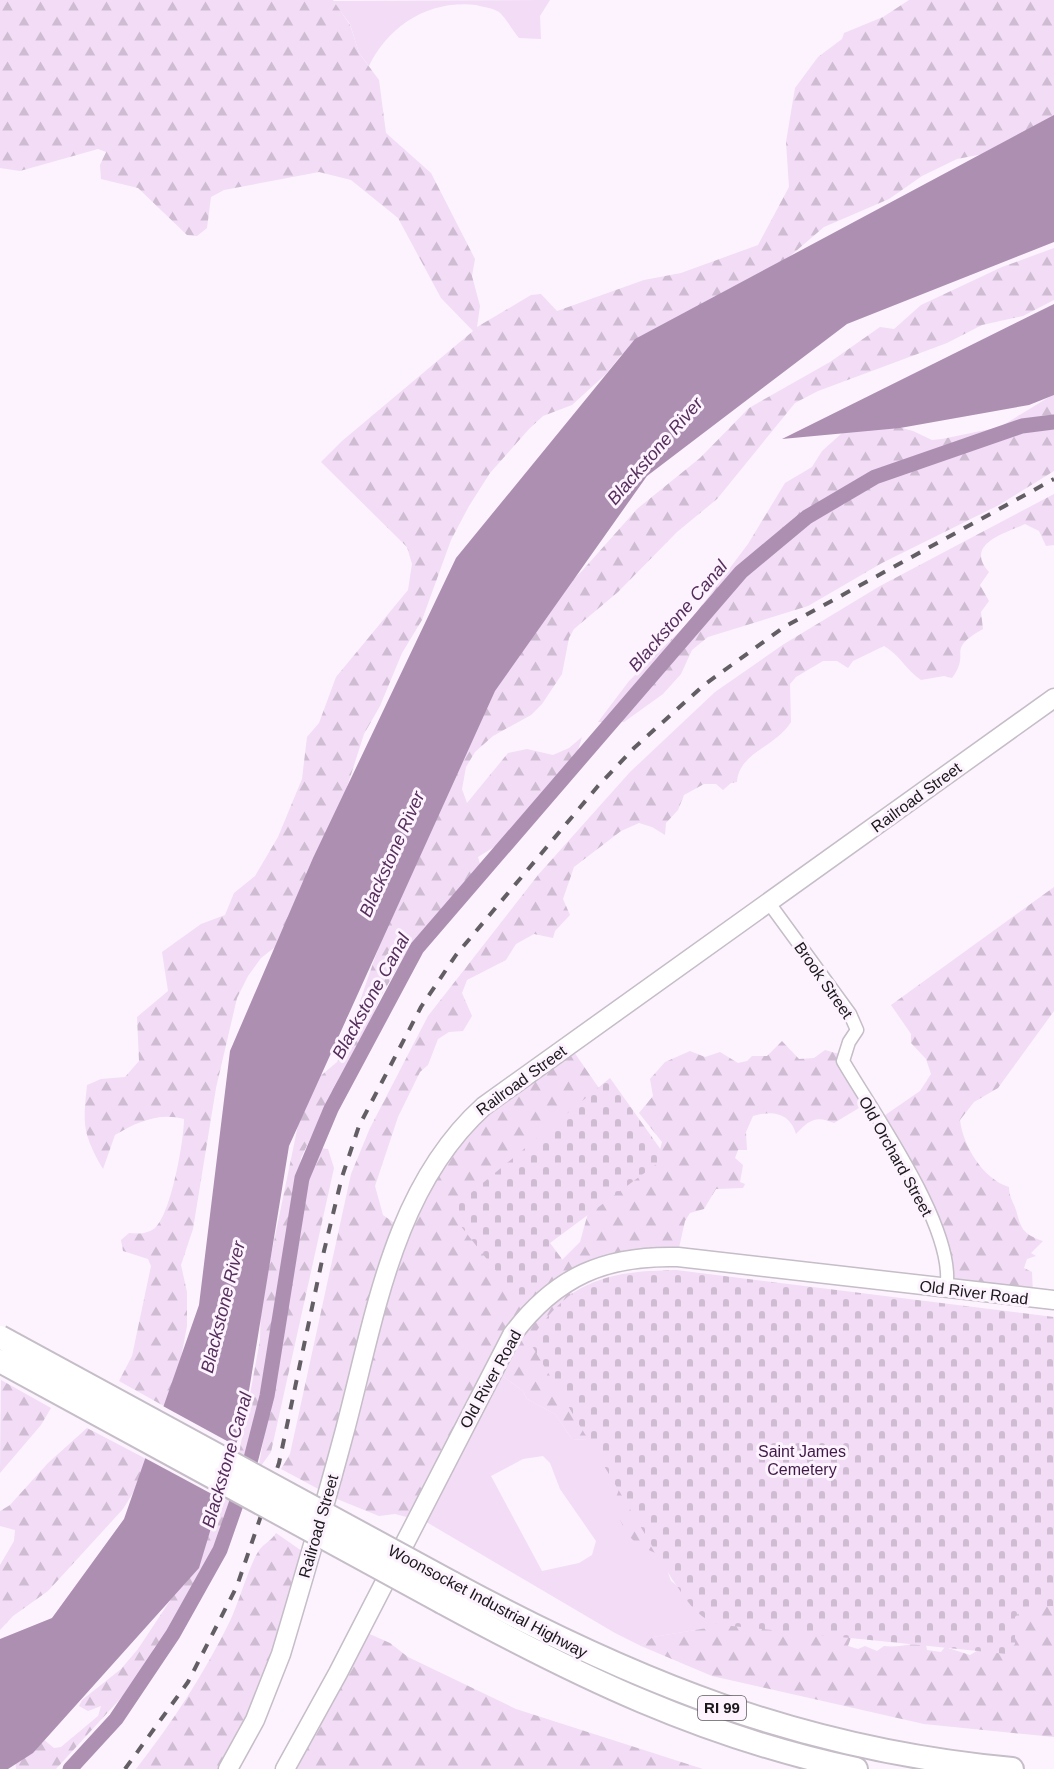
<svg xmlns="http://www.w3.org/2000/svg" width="1054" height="1769" viewBox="0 0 1054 1769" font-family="Helvetica,sans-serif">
	<defs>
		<pattern id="forest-firs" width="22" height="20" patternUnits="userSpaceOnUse" patternTransform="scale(1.5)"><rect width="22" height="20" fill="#f2dcf6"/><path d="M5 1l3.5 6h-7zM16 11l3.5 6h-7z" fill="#cfbcd2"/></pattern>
		<pattern id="cemetery-stones" width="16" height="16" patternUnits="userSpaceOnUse" patternTransform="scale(1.5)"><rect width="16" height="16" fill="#f2dcf6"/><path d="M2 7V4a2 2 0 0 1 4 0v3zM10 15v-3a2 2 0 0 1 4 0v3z" fill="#cfbcd2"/></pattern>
	</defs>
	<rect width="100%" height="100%" fill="#fcf3fe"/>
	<!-- green -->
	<g fill="#f2dcf6" fill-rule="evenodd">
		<path d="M550,0L540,16L541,39L519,38C513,31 506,18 499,12C493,8 483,7 476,5C429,0 389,25 369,66L359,53L350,24L333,1Z"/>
		<path d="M500,1374L523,1391L527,1399L555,1414L572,1439L603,1441L665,1564L671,1581L718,1618L708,1628L653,1637L641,1646L615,1633L423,1520ZM543,1456L550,1463L560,1489L596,1541L592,1555L579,1563L542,1571L491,1476L523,1459Z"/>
	</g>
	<!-- forest -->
	<g fill="url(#forest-firs)">
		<path d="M0,0H333L350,25L359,53L379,80L386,133L431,173L475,259L472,276L480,306L477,327L531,295L541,294L557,311L644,280L681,273L758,245L789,187L786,142L795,88L818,57L842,39L844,33L883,17L909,0H1054V125L983,154L957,159L922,176L889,199L824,227L789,257L621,355L606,374L572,405L543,416L529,429L490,473L469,506L451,540L422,620L402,653L380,706L364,734L339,812L288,937L261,958L248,976L237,998L216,1088L193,1229L181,1265L187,1292V1326L171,1410L119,1381L132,1356L151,1266L148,1259L123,1251L121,1240L129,1233C139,1234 147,1234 155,1228C171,1214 184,1141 184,1119C160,1112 136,1122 115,1135L103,1169C82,1132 83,1125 87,1085L101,1079L125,1077L139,1061L137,1017L168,991L162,952L201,924L225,915L234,893L255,876L278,837L302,779L307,737L319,723L336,677L408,590L412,564L407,547L321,462L342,441L473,331L441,298L398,218L351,180L319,172L224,190L211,197L207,228L197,236L187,235L138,188L101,179L100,165L106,152L98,149L20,171L0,168Z"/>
		<polygon points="1054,248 1054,300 1023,316 982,325 947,343 818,391 795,403 717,499 677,532 618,592 574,629 569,638 562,674 542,704 531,715 493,736 475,752 466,767 462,789 467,803 508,753 527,749 553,755 569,748 582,737 572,770 507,839 478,857 483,874 465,883 410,946 380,998 363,1040 329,1099 301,1158 283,1253 275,1329 247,1467 238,1459 260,1340 261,1304 303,1101 317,1079 337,1062 343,1050 387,923 428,789 542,606 581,572 637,509 700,458 749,408 830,362 880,327 894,329 921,305 1002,267"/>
		<polygon points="1054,394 1054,471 999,505 882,563 808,606 708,637 692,650 681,674 663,694 624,722 598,722 629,681 690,621 748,544 785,483 812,467 822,451 851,425 869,419 913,431 932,440 942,439 1000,427"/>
		<path d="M1054,494V545L1046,546L1039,531L1025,524C1004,534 964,544 989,572L980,585L989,601L981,612L983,629C944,651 972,651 952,678L944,676L921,680C906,670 900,655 884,646L853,661L848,668L837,661H823L796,677L790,684L791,722C775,748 739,752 737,782L731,783L723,790L716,784H704L684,795L678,810L666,823L665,835L652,827L639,823L621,831L574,867L563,899L570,915L555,931L553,938L534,934L516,944L506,960L467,980L462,993L472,1016L463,1031L449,1032L438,1039L428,1065L420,1072L398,1117L375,1186L383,1215L403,1229L433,1175L488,1110L574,1052L614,1110L519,1180L547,1275L580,1242L588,1213L658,1157L662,1142L639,1113L653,1096L650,1079L665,1062L690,1051L705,1057L720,1052L738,1063L747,1061L752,1056H767L782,1041L799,1059L814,1058L825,1050L850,1057V1066L864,1105L834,1123C816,1115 809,1120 796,1134C790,1113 773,1110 753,1116L746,1132L747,1150H738L735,1158L743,1165L740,1182L745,1184L743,1188L716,1189L704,1209L690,1213L685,1221L676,1261C632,1265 610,1269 571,1291L590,1320L659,1554C629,1544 624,1532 614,1503L627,1468L603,1441L572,1439L555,1414L527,1399L523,1391L500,1374L422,1521L395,1514L379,1516L337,1499L281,1469L290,1454L351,1174L370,1128L428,1016L538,875L630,772L715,692L784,644L880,586Z"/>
		<path d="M1054,887V1011L998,1088L974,1102L960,1120C963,1146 983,1179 1009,1187C1009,1197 1013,1201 1016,1210C1021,1228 1022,1234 1043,1241L1031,1253L1036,1256L1027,1259L1024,1268L1032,1272L1033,1294L951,1291L933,1219L878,1120L920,1091L931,1074L926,1059L911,1043V1034L891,1005Z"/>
		<path d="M320,1148L328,1149L334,1168L271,1452L258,1470C268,1414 280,1359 288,1303C296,1251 295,1195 320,1148Z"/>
		<polygon points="1,1380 51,1408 41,1425 0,1473"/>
		<polygon points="87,1428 152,1462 123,1509 48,1591 13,1616 0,1630 0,1565 14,1541 15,1530 0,1526 0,1511 10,1505 48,1463"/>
		<polygon points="228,1489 237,1493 219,1548 174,1624 154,1648 141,1676 56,1769 16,1769 15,1759 43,1739 54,1748 61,1747 98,1716 101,1706 88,1711 79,1706 82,1700 121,1669 138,1649 189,1572 225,1501"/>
		<path d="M276,1533L309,1556L232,1769H136C172,1723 204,1674 230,1621C238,1605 251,1560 260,1549C265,1543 271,1541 276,1533Z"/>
		<path d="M1054,1596V1737L924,1724L712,1676L641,1646L653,1637L707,1628L718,1618L853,1632L848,1646L858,1649L865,1646L877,1651L884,1646C899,1648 910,1642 926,1645L927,1650L941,1652L945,1647L970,1655L985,1646L1006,1606Z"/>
		<polygon points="365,1632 390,1643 408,1657 516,1709 703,1769 292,1769"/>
	</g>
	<!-- cemetery -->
	<g fill="url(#cemetery-stones)">
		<polygon points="610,1078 666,1157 550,1243 565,1263 519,1300 449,1211"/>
		<path d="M676,1270L1054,1317V1606L1024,1607L1015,1617V1644L1007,1654L722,1625C696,1619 687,1600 672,1579L529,1341C539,1328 549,1313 562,1302C594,1273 635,1271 676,1270Z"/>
	</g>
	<!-- water -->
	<g fill="#ad8fb2">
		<polygon points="1054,115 1054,242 847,324 647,476 495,691 289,1146 245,1415 199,1568 33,1753 8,1769 0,1769 0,1639 52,1618 124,1519 199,1305 230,1051 313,858 456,558 635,339"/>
		<polygon points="1054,304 1054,395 1029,405 900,428 782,439"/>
	</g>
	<!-- pier -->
	<polygon fill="#fcf3fe" points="161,1405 238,1447 223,1500 143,1457"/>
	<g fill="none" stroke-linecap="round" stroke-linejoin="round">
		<!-- canal -->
		<polyline stroke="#ad8fb2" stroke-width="15" points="70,1769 116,1719 173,1634 220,1550 248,1470 267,1396 302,1178 331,1109 417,948 741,572 807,517 875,477 1022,426 1054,422"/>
		<defs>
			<path id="street" d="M769,903L850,1014L857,1030L849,1042L843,1061C873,1113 958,1231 946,1289"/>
			<g id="secondary">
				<path d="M228,1769L255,1720L281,1654C303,1580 325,1505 345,1430C375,1317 393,1188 484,1106L1054,698"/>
				<path d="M285,1769L338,1673L512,1335C556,1276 606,1255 678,1257L1054,1300"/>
			</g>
			<g id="highway">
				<path d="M452,1583C635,1682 803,1750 1012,1769"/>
				<path d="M442,1602C578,1676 703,1737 856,1769"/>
			</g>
		</defs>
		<!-- street casing -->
		<use href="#street" stroke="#c5bdc7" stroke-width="15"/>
		<!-- secondary casing -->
		<use href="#secondary" stroke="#c5bdc7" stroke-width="21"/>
		<!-- highway casing -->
		<use href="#highway" stroke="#c5bdc7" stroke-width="26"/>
		<!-- street -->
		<use href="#street" stroke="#fff" stroke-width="12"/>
		<!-- secondary -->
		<use href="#secondary" stroke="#fff" stroke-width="18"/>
		<!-- highway -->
		<use href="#highway" stroke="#fff" stroke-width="22"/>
		<!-- rail -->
		<polyline stroke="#635e64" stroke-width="4" stroke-dasharray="10 10" stroke-linecap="butt" points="125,1769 188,1682 237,1586 279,1463 324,1251 342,1177 359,1126 421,1007 456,955 598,786 634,748 704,685 784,627 1054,479"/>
		<defs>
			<g id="highway-bridge">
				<polyline points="0,1337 452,1583"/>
				<polyline points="0,1361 442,1602"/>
			</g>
		</defs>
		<!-- highway-bridge casing -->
		<use href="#highway-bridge" stroke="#c5bdc7" stroke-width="26" stroke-linecap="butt"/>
		<!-- highway-bridge -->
		<use href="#highway-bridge" stroke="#fff" stroke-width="22"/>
	</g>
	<g text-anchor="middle" stroke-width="6" stroke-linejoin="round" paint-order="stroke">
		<!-- shield labels -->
		<rect fill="#fcf3fe" stroke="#5e595f" stroke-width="1.5" x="698" y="1696" width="48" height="24" rx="4.5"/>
		<g font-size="15" font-weight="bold" fill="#1b171b">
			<text x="722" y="1713">RI 99</text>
		</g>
		<!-- street labels -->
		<g font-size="16" fill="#1b171b" stroke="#fcf3fe">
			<text transform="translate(916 797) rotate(-36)" y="6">Railroad Street</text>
			<text transform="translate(824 980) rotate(55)" y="6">Brook Street</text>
			<text transform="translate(521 1080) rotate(-36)" y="6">Railroad Street</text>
			<text transform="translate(896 1156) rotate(61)" y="6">Old Orchard Street</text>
			<text transform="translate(974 1292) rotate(7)" y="6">Old River Road</text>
			<text transform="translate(490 1379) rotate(-61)" y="6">Old River Road</text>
			<text transform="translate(318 1526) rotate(-74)" y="6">Railroad Street</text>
			<text transform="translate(488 1601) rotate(28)" y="6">Woonsocket Industrial Highway</text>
		</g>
		<!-- park labels -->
		<g font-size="16" fill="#401947" stroke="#fcf3fe">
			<text x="802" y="1457">Saint James<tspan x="802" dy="18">Cemetery</tspan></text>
		</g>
		<!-- water labels -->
		<g font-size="18" font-style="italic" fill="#562e5c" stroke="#fcf3fe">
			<text transform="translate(655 451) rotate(-49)" y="6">Blackstone River</text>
			<text transform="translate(678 616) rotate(-49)" y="6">Blackstone Canal</text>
			<text transform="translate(392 854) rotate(-66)" y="6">Blackstone River</text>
			<text transform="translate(371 996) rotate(-61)" y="6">Blackstone Canal</text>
			<text transform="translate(223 1307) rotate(-76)" y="6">Blackstone River</text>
			<text transform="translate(227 1460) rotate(-74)" y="6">Blackstone Canal</text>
		</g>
	</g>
</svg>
